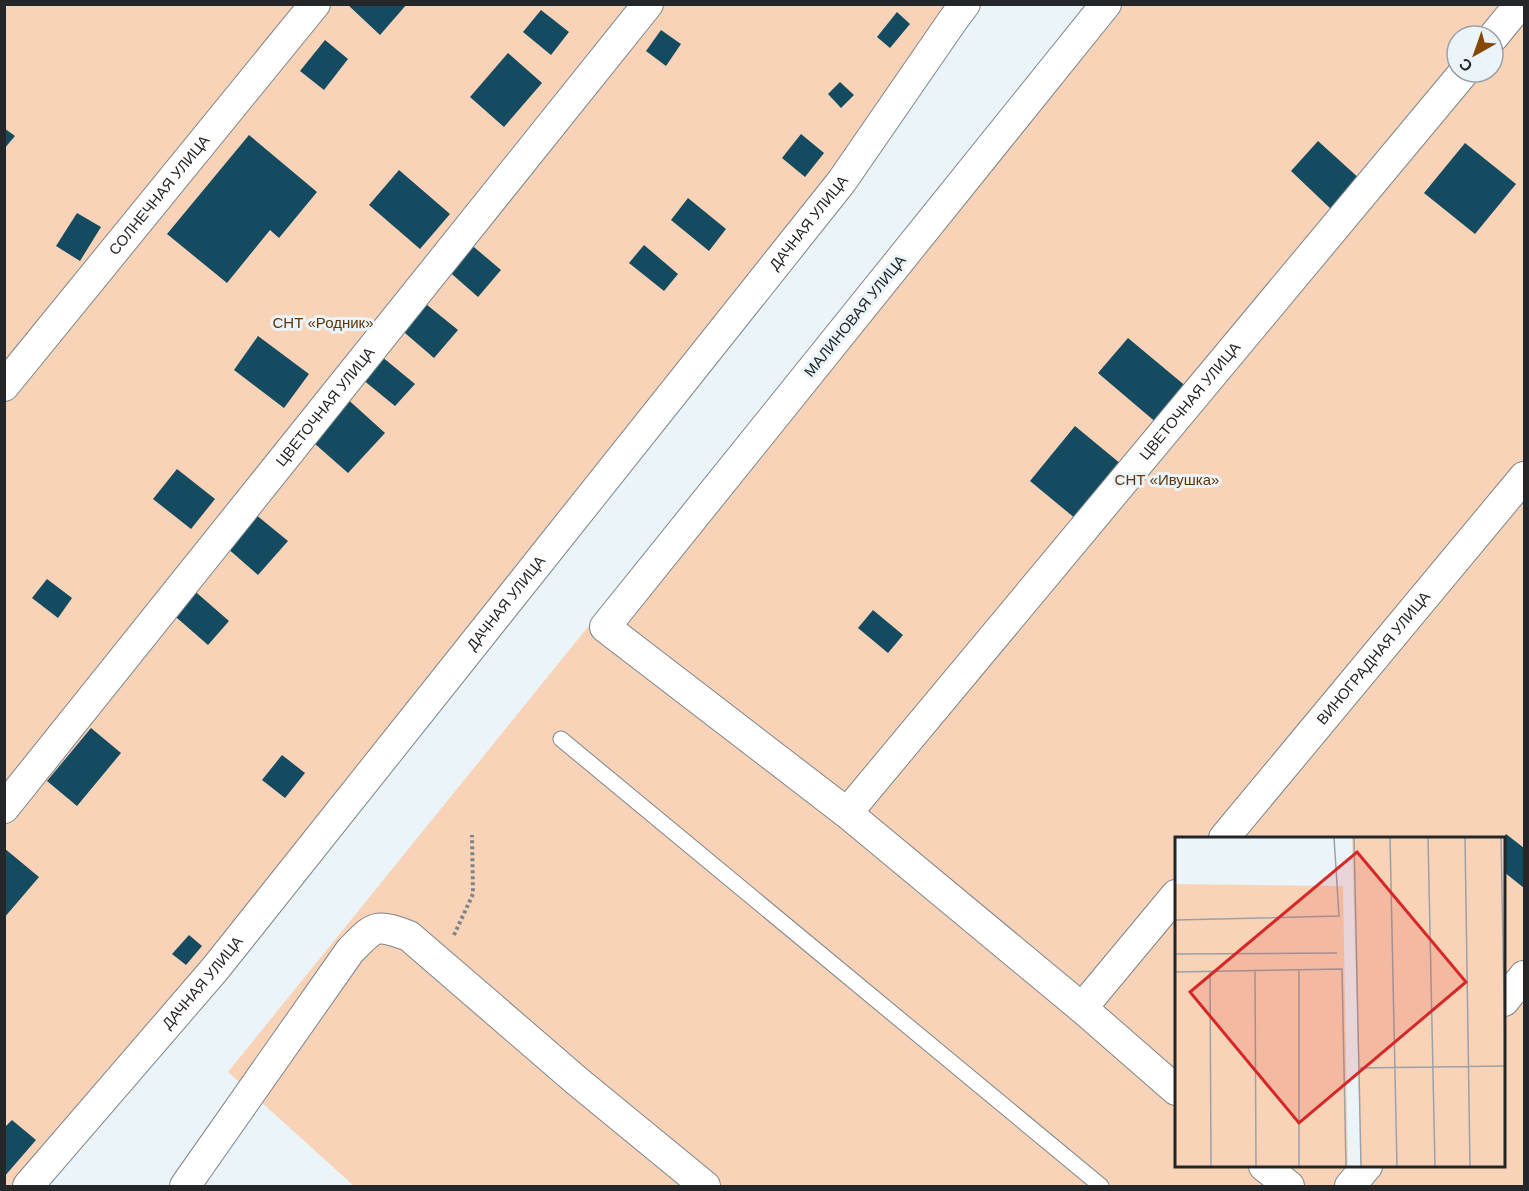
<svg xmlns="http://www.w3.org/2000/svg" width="1529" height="1191" viewBox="0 0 1529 1191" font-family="Helvetica,sans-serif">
	<rect width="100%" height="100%" fill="#ebf4f8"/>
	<!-- green -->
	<g fill="#f8d3b7" fill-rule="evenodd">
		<polygon points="5,5 982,5 43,1186 5,1186"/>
		<path d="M1091,5H1524V1186H354L228,1072ZM1457,36H1493V72H1457ZM1176,838H1504V1166H1176Z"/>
	</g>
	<!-- building -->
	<g fill="#154b60">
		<polygon points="347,4 407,4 380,35"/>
		<polygon points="541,10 569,32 551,55 523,32"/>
		<polygon points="897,12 910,24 890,48 877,37"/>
		<polygon points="661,30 681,44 666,66 646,51"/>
		<polygon points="325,40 348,59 324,90 300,71"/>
		<polygon points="508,53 542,83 504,127 470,97"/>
		<polygon points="840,82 854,95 841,108 828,94"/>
		<polygon points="4,128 15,136 4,149"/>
		<polygon points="801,134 824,153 805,177 782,158"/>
		<polygon points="249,135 317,192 279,238 270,230 227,283 167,234"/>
		<polygon points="1318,141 1361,180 1332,210 1291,171"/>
		<polygon points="1465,143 1516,184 1475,234 1424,193"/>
		<polygon points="399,170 450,214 420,249 369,205"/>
		<polygon points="688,198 726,229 709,251 671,220"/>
		<polygon points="77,213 101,227 80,261 56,246"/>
		<polygon points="468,242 501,270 478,297 445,268"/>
		<polygon points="644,245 678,274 664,291 629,263"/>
		<polygon points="421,300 458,330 434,358 398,327"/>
		<polygon points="258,336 309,374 284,408 234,370"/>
		<polygon points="1128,338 1188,388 1158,424 1098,373"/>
		<polygon points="381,356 415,384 395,406 362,379"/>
		<polygon points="343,395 385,433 348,473 306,436"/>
		<polygon points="1075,426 1127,469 1082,524 1030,481"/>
		<polygon points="177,469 215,499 191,529 153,499"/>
		<polygon points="255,514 288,541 258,575 226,547"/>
		<polygon points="47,579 72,598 58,618 32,598"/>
		<polygon points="190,587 229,621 208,645 169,611"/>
		<polygon points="873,610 903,635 888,653 858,628"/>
		<polygon points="91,728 121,753 77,806 47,781"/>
		<polygon points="282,755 305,773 285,798 262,780"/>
		<polygon points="1506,834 1524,848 1524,888 1504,872 1504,838"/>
		<polygon points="4,848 39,877 4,918"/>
		<polygon points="189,935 202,946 186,965 172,954"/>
		<polygon points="12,1120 36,1140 4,1177 4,1128"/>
	</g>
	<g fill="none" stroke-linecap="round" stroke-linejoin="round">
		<defs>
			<polyline id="lane" points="561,739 1101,1186"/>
			<g id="street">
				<polyline points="1106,4 605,627 847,813 1082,1008 1176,1090"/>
				<polyline points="1493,37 1520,4"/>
				<path id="s1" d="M4,386L315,4"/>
				<path id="s2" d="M4,808L648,4"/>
				<path id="s3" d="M847,813L1464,72"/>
				<path id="s4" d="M1224,838L1524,477"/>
				<polyline points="1504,1001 1524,976"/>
				<polyline points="1082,1008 1176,895"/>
				<polyline points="1264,1166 1289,1186"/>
				<path id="s5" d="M28,1186L215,969L842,181L953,20L965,4"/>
				<path d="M185,1186L350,951C375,926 374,923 409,936L577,1081L705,1186"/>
				<polyline points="1350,1186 1367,1166"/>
			</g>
		</defs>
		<!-- lane casing -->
		<use href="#lane" stroke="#7d8589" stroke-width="17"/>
		<!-- street casing -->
		<use href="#street" stroke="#7d8589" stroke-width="32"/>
		<!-- path -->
		<polyline stroke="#7e8487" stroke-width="4" stroke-dasharray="3 3" stroke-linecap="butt" points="454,935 473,894 472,835"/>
		<!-- lane -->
		<use href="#lane" stroke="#fff" stroke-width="15"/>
		<!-- street -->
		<use href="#street" stroke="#fff" stroke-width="30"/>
	</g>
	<g text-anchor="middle" stroke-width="6" stroke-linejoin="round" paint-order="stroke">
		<!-- street labels -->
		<g font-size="15" fill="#242729" stroke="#ebf4f8">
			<text dy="5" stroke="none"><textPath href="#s1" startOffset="246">СОЛНЕЧНАЯ УЛИЦА</textPath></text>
			<text dy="5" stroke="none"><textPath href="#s5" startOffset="1240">ДАЧНАЯ УЛИЦА</textPath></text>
			<text transform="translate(855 316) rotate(-51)" y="5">МАЛИНОВАЯ УЛИЦА</text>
			<text dy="5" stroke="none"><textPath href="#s3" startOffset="536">ЦВЕТОЧНАЯ УЛИЦА</textPath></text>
			<text dy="5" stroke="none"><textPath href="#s2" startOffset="514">ЦВЕТОЧНАЯ УЛИЦА</textPath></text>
			<text dy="5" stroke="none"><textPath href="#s5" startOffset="754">ДАЧНАЯ УЛИЦА</textPath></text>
			<text dy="5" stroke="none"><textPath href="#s4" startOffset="234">ВИНОГРАДНАЯ УЛИЦА</textPath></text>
			<text dy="5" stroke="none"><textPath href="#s5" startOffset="268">ДАЧНАЯ УЛИЦА</textPath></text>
		</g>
		<!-- park labels -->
		<g font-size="15" fill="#613507" stroke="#ebf4f8">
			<text x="323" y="328">СНТ «Родник»</text>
			<text x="1167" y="485">СНТ «Ивушка»</text>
		</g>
	</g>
	<!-- overview -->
	<g transform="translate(1175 837)">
		<rect width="330" height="330" fill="#ebf4f8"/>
		<path d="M177,0H330V330H186ZM0,47L168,49L173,330H0Z" fill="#f8d3b7"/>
		<path fill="none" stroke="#9ba2a5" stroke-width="1.5" d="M179,0L186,330M215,0L222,330M253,0L260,330M290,0L295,330M326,0L330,214M0,83L164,79L159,0M0,117L162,116M35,134L36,330M80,134L81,330M124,134V330M0,135L167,132L171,330M185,231L330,229"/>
		<path fill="#d62828" fill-opacity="0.15" stroke="#d62828" stroke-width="3" d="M182,15L291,145L124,286L15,155Z"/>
		<rect width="330" height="330" fill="none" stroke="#242729" stroke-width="3"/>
	</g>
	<!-- border -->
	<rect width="1529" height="1191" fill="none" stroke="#242729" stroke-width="12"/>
	<!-- north arrow -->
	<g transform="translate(1475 54) rotate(220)"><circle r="28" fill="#ebf4f8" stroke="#9ba2a5" stroke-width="1.5"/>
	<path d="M0-4.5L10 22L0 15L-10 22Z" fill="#854904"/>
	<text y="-9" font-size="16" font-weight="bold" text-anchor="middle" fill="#242729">С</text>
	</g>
</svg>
